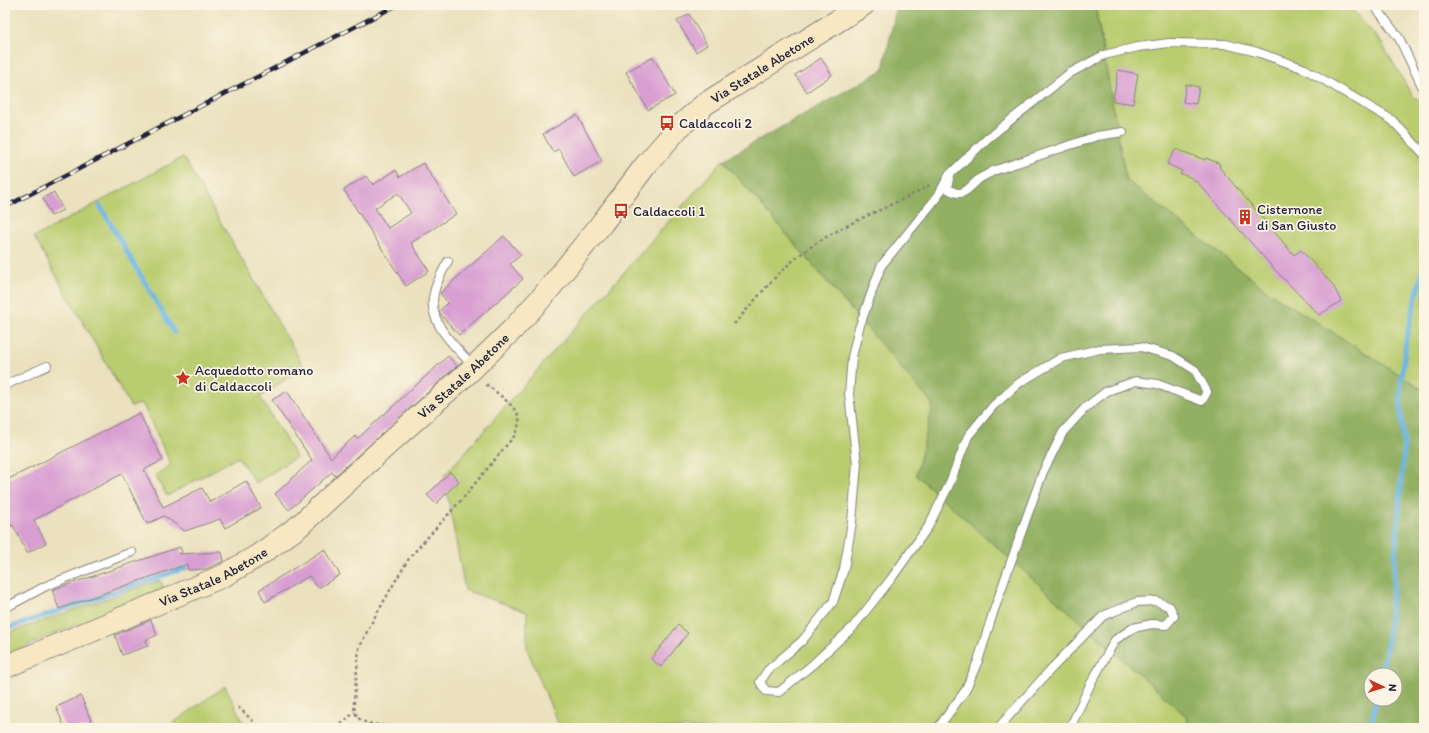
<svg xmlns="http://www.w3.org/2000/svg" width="1429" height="733" viewBox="0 0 1429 733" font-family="Itim,sans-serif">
	<rect width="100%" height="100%" fill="#fcf5e5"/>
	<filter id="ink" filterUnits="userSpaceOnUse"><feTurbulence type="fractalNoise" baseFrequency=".025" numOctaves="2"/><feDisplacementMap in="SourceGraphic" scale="8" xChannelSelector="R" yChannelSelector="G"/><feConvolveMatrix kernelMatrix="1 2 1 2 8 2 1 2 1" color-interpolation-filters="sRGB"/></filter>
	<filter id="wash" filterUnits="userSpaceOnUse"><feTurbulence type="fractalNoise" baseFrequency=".012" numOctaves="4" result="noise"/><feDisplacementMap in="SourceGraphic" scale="16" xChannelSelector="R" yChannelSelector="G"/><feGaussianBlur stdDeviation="0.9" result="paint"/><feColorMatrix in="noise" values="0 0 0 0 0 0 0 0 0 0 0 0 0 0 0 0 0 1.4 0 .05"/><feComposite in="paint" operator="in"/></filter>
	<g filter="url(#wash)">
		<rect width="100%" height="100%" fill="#ebe1be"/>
		<!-- green -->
		<g fill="#bacc6f" stroke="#6e7755">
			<polygon points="1095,5 1348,5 1381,42 1413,97 1424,102 1424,390 1409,381 1371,675 1371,699 1398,728 560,728 527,649 527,612 465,590 444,476 723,160 866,327 1105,60"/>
			<polygon points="183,157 304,367 260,397 296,457 256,483 238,457 167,496 155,475 171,465 142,403 131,407 34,237"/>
			<polygon points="160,580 165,591 58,632 5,656 5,634"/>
			<polygon points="225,686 246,728 166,728"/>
		</g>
		<!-- forest -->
		<path fill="#93b062" stroke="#5a694e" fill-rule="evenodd" d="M897,5H1095L1126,180L1266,290L1424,390V728H1189L1186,716L916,475L933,405L723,160L883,70ZM1371,675H1395V699H1371Z"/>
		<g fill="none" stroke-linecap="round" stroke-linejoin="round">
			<!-- stream -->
			<g stroke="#6ab5e2" stroke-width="5">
				<polyline points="100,206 174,332"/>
				<polyline points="5,629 185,568"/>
				<polyline points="1381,675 1387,646 1393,586 1404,448 1400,395 1406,339 1424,264"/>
				<polyline points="1371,728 1376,699"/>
			</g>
		</g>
		<g id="blocks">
			<!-- building -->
			<g fill="#d89ed2" fill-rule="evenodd">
				<polygon points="689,14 707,45 696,52 677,21"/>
				<polygon points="653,57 675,95 648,110 626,72"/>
				<polygon points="821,58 832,75 807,92 795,75"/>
				<polygon points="1118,70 1138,74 1133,104 1113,101"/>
				<polygon points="1186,84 1199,87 1196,104 1183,102"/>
				<polygon points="577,115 602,161 574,177 559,149 553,152 543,134"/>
				<polygon points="1176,149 1205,160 1206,158 1220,164 1219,167 1294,255 1301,250 1333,285 1341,301 1319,315 1275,270 1199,184 1190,177 1180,174 1182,171 1167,164"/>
				<path d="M423,163L456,214L411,243L429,271L406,286L344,190L366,176L373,185L396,170L400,177ZM398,193L411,213L388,228L375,208Z"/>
				<polygon points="54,192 63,210 51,216 43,198"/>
				<polygon points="504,236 521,255 510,264 523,279 459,335 441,315 439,311 448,303 440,293"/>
				<polygon points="448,356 457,366 335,476 332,472 289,510 275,494 312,460 272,400 287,391 331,458 355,436 357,439"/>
				<polygon points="139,413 163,460 144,470 163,507 202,488 210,502 246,481 261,508 225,528 220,519 185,531 164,516 147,524 122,474 34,520 46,543 27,553 13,525 5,529 5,481"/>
				<polygon points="450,472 459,481 436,504 427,495"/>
				<polygon points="180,547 182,552 179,554 222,552 224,561 206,569 188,570 187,564 59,609 52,590"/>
				<polygon points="325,549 340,575 318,588 309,576 265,602 259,590"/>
				<polygon points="151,620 157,635 146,640 148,646 122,655 115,635"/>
				<polygon points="678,625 688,633 661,667 651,659"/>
				<polygon points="81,696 94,728 65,728 56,707"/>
			</g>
		</g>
	</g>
	<g filter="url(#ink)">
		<use href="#blocks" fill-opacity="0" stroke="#86827c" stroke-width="1"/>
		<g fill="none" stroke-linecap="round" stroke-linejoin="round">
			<defs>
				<g id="service">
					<polyline points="1374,5 1399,38 1424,90"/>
					<path d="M949,179L947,188C963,200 968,188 979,179C983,176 989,174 993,171L1097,136L1123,132"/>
					<path d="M448,261C443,271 436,282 434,293C426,322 456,347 474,367"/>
					<polyline points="5,385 47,366"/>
					<polyline points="5,608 46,586 132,552"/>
					<polyline points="938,728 965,691 978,661 993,613 1026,519 1043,472 1063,432 1085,408 1107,391 1136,381 1157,384 1202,401 1207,392 1195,370 1173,356 1141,347 1100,349 1061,358 1019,383 993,406 968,436 949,485 928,527 891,579 853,627 812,665 779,692 766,691 760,682 768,670 802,641 833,602 844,569 852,522 857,464 849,394 852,357 859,328 881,266 938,196 949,175 988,138 1070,73 1104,55 1138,47 1169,43 1225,44 1257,52 1305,69 1392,120 1424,154"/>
					<polyline points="998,728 1052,668 1103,616 1137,602 1156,601 1170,607 1174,616 1166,625 1152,624 1133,628 1115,640 1090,685 1070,728"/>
				</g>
				<g id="secondary">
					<path id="s1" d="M5,667L223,576L259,555L298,527L389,443L471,370L513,329L544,295L603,222L645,166L678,128L705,104L863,5"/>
				</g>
			</defs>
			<!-- service casing -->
			<use href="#service" stroke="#86827c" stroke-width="10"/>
			<!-- secondary casing -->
			<use href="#secondary" stroke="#86827c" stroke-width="24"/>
			<!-- path -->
			<g stroke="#86827c" stroke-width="2.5" stroke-dasharray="3 3" stroke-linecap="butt">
				<path d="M734,324C754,302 773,277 796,258C836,225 886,210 930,185"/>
				<polyline points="238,707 252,720 258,728"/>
				<path d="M396,726C385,725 363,726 357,716C354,712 354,706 354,701L359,648L372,622L396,580L410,557L464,497L515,435C517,430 520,423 519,417C514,404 495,392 485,383"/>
				<polyline points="336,728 355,712"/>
			</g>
			<!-- service -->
			<use href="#service" stroke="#fff" stroke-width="8"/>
			<!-- secondary -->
			<use href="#secondary" stroke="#f7e8c3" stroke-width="22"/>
			<defs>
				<polyline id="rail" points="5,207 397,5"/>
			</defs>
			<!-- rail casing -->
			<use href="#rail" stroke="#22223b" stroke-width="4.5"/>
			<!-- rail -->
			<use href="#rail" stroke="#fcf5e5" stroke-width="3" stroke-dasharray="9" stroke-linecap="butt"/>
		</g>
	</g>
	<!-- icons -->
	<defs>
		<symbol id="bus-bare" viewBox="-9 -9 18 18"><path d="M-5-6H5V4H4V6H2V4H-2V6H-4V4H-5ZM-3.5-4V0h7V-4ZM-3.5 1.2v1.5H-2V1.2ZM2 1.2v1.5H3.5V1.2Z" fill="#c8321e" stroke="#fcf5e5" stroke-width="2.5" paint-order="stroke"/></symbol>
		<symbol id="building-bare" viewBox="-9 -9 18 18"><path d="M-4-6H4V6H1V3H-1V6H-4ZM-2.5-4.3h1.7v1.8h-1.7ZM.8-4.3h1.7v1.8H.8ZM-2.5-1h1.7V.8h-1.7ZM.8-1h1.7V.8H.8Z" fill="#c8321e" stroke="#fcf5e5" stroke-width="2.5" paint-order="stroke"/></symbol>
		<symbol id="sight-bare" viewBox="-9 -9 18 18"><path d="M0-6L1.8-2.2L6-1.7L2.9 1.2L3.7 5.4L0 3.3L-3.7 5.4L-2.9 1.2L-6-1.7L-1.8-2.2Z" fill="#c8321e" stroke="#fcf5e5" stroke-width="2.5" paint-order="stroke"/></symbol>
	</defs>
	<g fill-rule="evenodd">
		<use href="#bus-bare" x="656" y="112" width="22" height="22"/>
		<use href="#bus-bare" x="610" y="200" width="22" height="22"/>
		<use href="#building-bare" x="1234" y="206" width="22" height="22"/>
		<use href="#sight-bare" x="172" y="367" width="22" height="22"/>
	</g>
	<g text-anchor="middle" stroke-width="3.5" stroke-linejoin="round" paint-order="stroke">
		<!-- street labels -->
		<g font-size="14" fill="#22223b" stroke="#fcf5e5">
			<text dy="5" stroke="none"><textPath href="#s1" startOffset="982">Via Statale Abetone</textPath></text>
			<text dy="5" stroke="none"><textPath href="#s1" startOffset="550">Via Statale Abetone</textPath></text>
			<text dy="5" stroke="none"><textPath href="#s1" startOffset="227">Via Statale Abetone</textPath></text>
		</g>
		<!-- poi labels -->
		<g font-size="14" fill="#22223b" stroke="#fcf5e5" text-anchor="start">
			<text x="679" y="128">Caldaccoli 2</text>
			<text x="1257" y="214">Cisternone<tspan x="1257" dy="16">di San Giusto</tspan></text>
			<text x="633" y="216">Caldaccoli 1</text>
			<text x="195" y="375">Acquedotto romano<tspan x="195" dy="16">di Caldaccoli</tspan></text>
		</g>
	</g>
	<!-- margin -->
	<rect width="1429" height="733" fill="none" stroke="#fcf5e5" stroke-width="20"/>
	<!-- north arrow -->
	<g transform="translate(1383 687) rotate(94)"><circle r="19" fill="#fcf5e5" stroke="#a5a1a1"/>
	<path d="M0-3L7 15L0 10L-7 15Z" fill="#c8321e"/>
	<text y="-6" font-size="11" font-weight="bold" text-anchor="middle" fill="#22223b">N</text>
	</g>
</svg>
